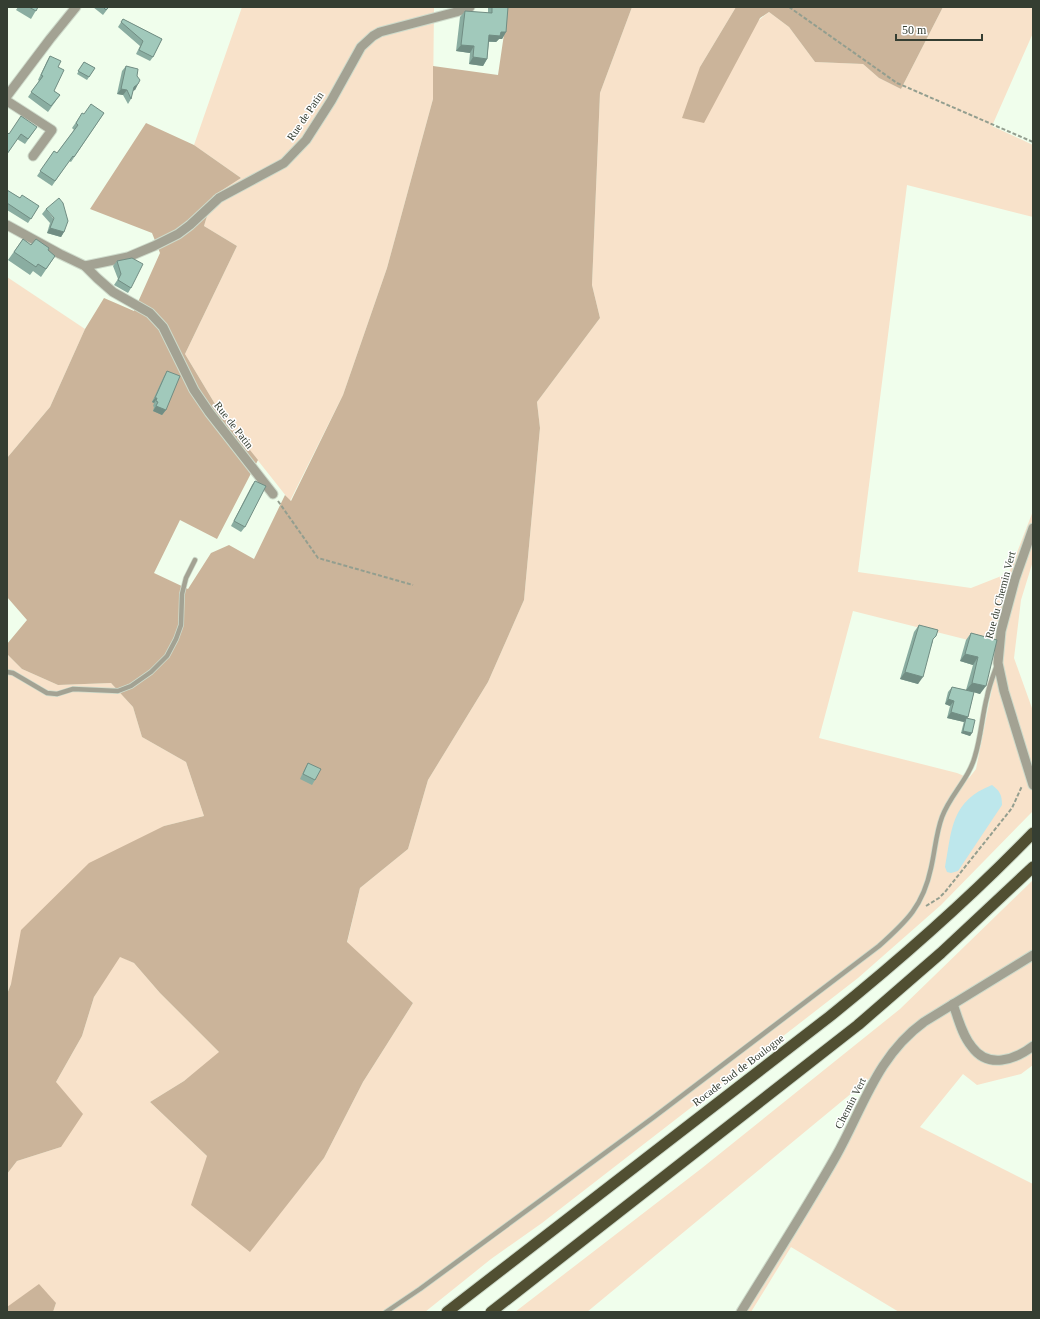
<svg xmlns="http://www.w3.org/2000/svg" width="1040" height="1319" viewBox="0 0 1040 1319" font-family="Georgia,serif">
	<rect width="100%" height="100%" fill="#f0feec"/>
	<!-- green -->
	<g fill="#f8e2ca" fill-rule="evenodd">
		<polygon points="242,7 434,7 433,99 387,268 343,395 290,501 221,414 185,354 237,246 204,226 213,195 241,178 194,145"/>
		<path d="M632,7H736L700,67L769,12L789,27L815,62L863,64L879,78L901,89L943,7H1033V33L992,126L1033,145V217L907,185L858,572L971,588L1009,573L1033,511V561L1021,600L1014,658L1033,711V811L941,905L858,978L542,1223L491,1259L425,1312H53L56,1303L7,1307V1174L17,1161L61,1147L56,1082L82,1036L94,997L119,956L134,963L160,993L220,1053L184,1081L150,1102L207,1156L250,1251L324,1158L363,1082L413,1003L347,943L360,888L408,849L428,780L488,682L524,600L540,428L537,402L600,318L592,285L600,93ZM853,611L1000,648L976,769L969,778L957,773L819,738Z"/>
		<polygon points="7,277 85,329 50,407 7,458"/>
		<polygon points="7,654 22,669 58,685 111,683 133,707 142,737 186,762 204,816 164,826 11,984 7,994"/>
		<polygon points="1033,880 1033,1065 1021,1074 977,1085 963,1074 920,1127 1033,1184 1033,1312 899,1312 791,1247 751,1312 736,1312 834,1152 870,1078 587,1312 515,1312 702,1168 900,1009"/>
	</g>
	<!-- forest -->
	<g fill="#cbb49a">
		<polygon points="508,7 632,7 600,93 592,285 600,318 537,402 540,428 524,600 488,682 428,780 408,849 360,888 347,942 413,1003 363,1082 324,1158 250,1252 191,1205 207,1156 150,1102 184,1081 219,1052 160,993 134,963 120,957 94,997 82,1036 56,1082 83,1114 61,1147 17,1161 7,1174 7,994 11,984 21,930 89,863 164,826 204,816 186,762 142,737 133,707 111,683 58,685 22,669 7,654 7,644 27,620 7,597 7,458 50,407 85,329 104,298 134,311 160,253 152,233 90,209 146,123 194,145 241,178 213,196 204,226 237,246 185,354 221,414 258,460 217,539 180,520 154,573 188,589 211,553 229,545 254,559 285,495 291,501 343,395 387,268 433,99 433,66 498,75"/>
		<polygon points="736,7 943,7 901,89 879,78 863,64 815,62 789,27 769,12 760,18 704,123 682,118 700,67"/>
		<polygon points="39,1284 56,1303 53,1312 7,1312 7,1307"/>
	</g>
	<!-- water -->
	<path fill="#bde7ec" d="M992,785C1000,791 1002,795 1002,805L958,871L951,873L947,872L945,867C952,829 951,801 992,785Z"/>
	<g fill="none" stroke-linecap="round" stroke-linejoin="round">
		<defs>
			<g id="service">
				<polyline points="7,672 13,673 47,693 57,694 73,689 118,691 131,686 151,672 167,656 176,639 181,625 182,594 186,578 195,560"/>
				<path d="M386,1312L420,1289L654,1117L879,946C907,921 923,906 931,868C935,851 936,833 942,817C950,795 969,779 975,756C981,737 982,716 987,697C989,686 993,676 997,665"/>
			</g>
			<g id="minor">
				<polyline points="7,96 50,39 76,7"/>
				<polyline points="7,101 52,130 33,156"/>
				<polyline points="7,225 60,254 85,266 97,278 113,292 150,313 163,327 194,390 209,412 273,494"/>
				<polyline points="85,266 128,257 154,246 178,234 190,225 219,198 284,163 306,140 331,101 361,47 373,36 380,32 456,12 470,7"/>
				<polyline points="1033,528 1015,579 1001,631 998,663 1004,691 1033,785"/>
				<path d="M953,1004C958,1018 962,1035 972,1047C988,1069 1015,1060 1033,1046"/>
				<path d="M741,1312C773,1260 806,1209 836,1156C863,1108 877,1056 924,1022L1033,955"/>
			</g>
			<g id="trunk">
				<path d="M447,1312L829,1017C901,959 969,899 1033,833"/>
				<polyline points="491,1312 858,1025 941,953 1033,867"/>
			</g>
		</defs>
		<!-- service casing -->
		<use href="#service" stroke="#cedbcb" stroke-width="6"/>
		<!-- minor casing -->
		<use href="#minor" stroke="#cedbcb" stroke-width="11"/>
		<!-- trunk casing -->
		<use href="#trunk" stroke="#cedbcb" stroke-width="13"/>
		<!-- path -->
		<g stroke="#939e8f" stroke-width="2" stroke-dasharray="4 2" stroke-linecap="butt">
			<polyline points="789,7 897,83 1033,142"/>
			<polyline points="278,501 318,558 413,585"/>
			<polyline points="926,906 939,898 945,892 1012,808 1022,786"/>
		</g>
		<!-- service -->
		<use href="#service" stroke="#a3a293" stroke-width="4.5"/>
		<!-- minor -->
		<use href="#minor" stroke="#a3a293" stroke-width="9"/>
		<!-- trunk -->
		<use href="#trunk" stroke="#514f32" stroke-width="11"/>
	</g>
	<!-- wall -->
	<g fill="#8aada1">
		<polygon points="18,7 38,7 31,19 16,10"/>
		<polygon points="93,7 109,7 103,15"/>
		<polygon points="488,7 508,7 506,32 502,39 499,39 496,42 489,42 487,59 483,66 469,64 470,53 456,51 460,17 465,11 488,13"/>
		<polygon points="123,19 162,39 153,57 150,61 136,54 140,46 118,27"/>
		<polygon points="50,56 58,67 54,91 60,95 48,112 28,97 39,81 38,80 47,61"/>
		<polygon points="84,62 95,68 87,80 77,74"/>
		<polygon points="126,66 138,84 135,90 133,90 131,99 128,104 123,95 117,94 122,71"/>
		<polygon points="104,113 71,162 69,161 52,186 37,176 54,151 57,153 74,130 72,128 79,118 84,114"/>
		<polygon points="37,127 25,144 9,134"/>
		<polygon points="7,190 20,198 39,206 28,223 7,210"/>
		<polygon points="46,209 64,232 61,237 47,233 50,223 42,214"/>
		<polygon points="23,239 31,245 48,250 55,256 41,277 33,271 30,275 8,260"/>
		<polygon points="117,261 131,288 128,293 114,285 118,279 113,266"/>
		<polygon points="167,371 166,410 162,415 153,411 154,407 153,406 154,403 152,402 164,376"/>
		<polygon points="255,481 245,527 241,532 231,526 252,485"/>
		<polygon points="919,625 933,641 918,684 900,679 914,632"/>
		<polygon points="971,633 997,640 980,694 974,692 968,717 967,718 972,733 970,736 961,733 964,721 964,722 947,718 950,706 945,704 948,692 952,687 966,690 973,665 960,661 966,640"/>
		<polygon points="308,763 315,780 312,785 300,779 305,768"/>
	</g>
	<!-- shaded-wall -->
	<g fill="#718d83">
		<polygon points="501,32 506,32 502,39 499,39 496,42 485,41 489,35"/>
		<polygon points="461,45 474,46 470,53 456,51"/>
		<polygon points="473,57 487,59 483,66 469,64"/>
		<polygon points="138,84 135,90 131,92 134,87"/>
		<polygon points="121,89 127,90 123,95 117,94"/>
		<polygon points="50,228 64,232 61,237 47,233"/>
		<polygon points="155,398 157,398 154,403 152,402"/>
		<polygon points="156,406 166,410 162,415 153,411"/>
		<polygon points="965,654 978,657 973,665 960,661"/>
		<polygon points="905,672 923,677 918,684 900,679"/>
		<polygon points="972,683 986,686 980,694 966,690"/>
		<polygon points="948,699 954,701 950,706 945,704"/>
		<polygon points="951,712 968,717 964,722 947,718"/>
		<polygon points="963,731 972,733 970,736 961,733"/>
	</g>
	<!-- building -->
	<g fill="#a1c9bb" stroke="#718d83">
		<polygon points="29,7 38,7 36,11"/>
		<polygon points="103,7 109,7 106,10"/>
		<polygon points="492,7 508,7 506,32 501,32 500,36 489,35 487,59 473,57 474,46 461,45 465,11 492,13"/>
		<polygon points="123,19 162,39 153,57 139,50 143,41 121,22"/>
		<polygon points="50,56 61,61 58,67 64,70 54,91 60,95 51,106 31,92 43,76 41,75"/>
		<polygon points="84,62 95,68 89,77 78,71"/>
		<polygon points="126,66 138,69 137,76 140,80 138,84 134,87 131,99 127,90 121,89"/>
		<polygon points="91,104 104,113 74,157 73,156 55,181 40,171 54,151 57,153 78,125 76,123 82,113 84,114"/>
		<polygon points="21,116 37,127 28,139 21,134 7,154 7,132 9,134"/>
		<polygon points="7,190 20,198 22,195 39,206 31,219 7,203"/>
		<polygon points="59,198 63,203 68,221 64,232 50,228 54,218 46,209"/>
		<polygon points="23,239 31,245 36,239 49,248 48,250 55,256 46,269 38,264 36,267 14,252"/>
		<polygon points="132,258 143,264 131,288 118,280 121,274 117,261"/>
		<polygon points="167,371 180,376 166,410 156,406 158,402 156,401 157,398 155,398"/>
		<polygon points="255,481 266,486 245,527 234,521"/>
		<polygon points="919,625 938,630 936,636 933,639 923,677 905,672"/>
		<polygon points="971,633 997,640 986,686 972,683 978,657 965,654"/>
		<polygon points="952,687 974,692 968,717 951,712 954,701 948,699"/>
		<polygon points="966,718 975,720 972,733 963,731"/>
		<polygon points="308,763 321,769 315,780 303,774"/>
	</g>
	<g text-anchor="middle" stroke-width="3" stroke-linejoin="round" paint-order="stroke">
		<!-- street labels -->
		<g font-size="11" fill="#353e32" stroke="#fff">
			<text transform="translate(305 116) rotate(-56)" y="4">Rue de Patin</text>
			<text transform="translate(234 425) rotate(52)" y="4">Rue de Patin</text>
			<text transform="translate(1000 595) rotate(-75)" y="4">Rue du Chemin Vert</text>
			<text transform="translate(738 1070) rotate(-37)" y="4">Rocade Sud de Boulogne</text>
			<text transform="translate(850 1103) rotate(-63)" y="4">Chemin Vert</text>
		</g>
	</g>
	<!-- border -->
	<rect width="1040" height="1319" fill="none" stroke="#353e32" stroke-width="16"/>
	<!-- scale -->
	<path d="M896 34v6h86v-6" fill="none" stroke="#353e32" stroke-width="2"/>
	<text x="902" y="34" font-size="12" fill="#353e32" stroke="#ffffff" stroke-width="3" paint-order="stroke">50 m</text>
</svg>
